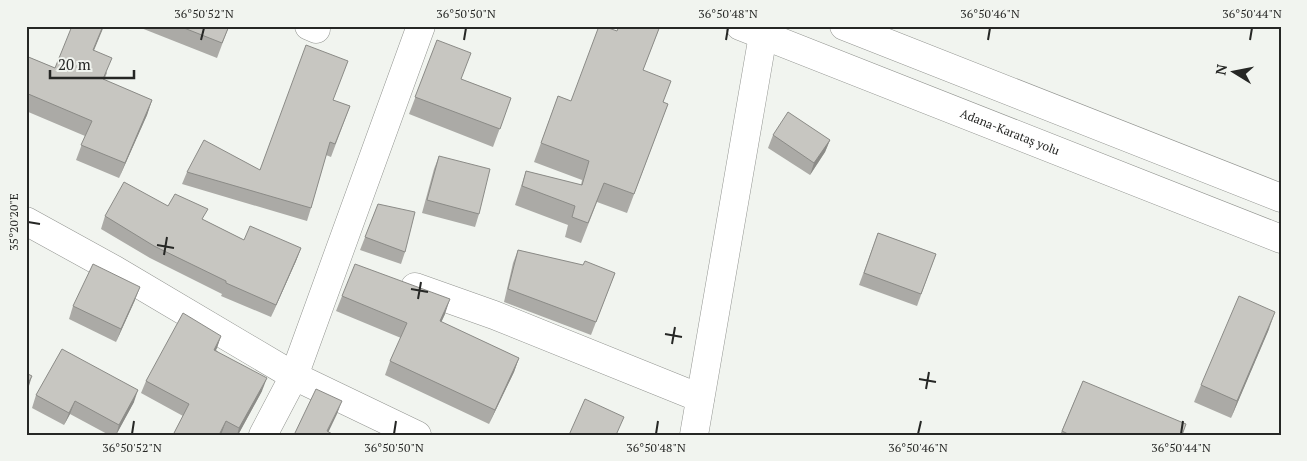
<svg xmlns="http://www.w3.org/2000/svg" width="1307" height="461" viewBox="0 0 1307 461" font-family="'PT Serif',serif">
	<rect width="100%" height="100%" fill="#f1f4ef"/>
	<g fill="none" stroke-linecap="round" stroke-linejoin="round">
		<defs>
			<g id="street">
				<polyline points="309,26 316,29"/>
				<polyline points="26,221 115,270 294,376 417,435"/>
				<polyline points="415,287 494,315 700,398"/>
				<polyline points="263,435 294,376 421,26"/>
				<polyline points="694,435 763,35"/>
			</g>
			<g id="primary">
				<path id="s1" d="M740,26L1281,239"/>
				<polyline points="844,26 1281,198"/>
			</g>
		</defs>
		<!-- street casing -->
		<use href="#street" stroke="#929490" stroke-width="29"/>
		<!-- primary casing -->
		<use href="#primary" stroke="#929490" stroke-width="29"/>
		<!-- street -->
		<use href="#street" stroke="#fff" stroke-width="28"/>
		<!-- primary -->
		<use href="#primary" stroke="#fff" stroke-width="28"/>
	</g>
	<!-- wall -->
	<g fill="#abaaa6">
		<polygon points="136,26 229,26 217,58"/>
		<polygon points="660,26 643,70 664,103 668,104 627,213 597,202 581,243 565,237 568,225 515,205 526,171 581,185 582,180 534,162 558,96 571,101"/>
		<polygon points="437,40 461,79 511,98 493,147 409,114"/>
		<polygon points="94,50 107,73 104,80 152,100 147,115 119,178 76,160 85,136 26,111 26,56 55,68"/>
		<polygon points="333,100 350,106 331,157 326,155 311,208 307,221 182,184 187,172 260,170"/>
		<polygon points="773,135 830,140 825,152 810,175 768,148"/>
		<polygon points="439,156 479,214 475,227 422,213 434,169"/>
		<polygon points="378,204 405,252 401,264 360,250"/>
		<polygon points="168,206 204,220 244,240 301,248 296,261 271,317 221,296 222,294 150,258 101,229 105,216"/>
		<polygon points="878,233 936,254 917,306 859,285"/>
		<polygon points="518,250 615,273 591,335 504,302 513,263"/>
		<polygon points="342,296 445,314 441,322 519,358 514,372 489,424 385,375 390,361 401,338 336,311"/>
		<polygon points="135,300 116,342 69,319 73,306"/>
		<polygon points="1269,329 1231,418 1194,402 1201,385"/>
		<polygon points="221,336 216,350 262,391 238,435 224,435 222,434 221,435 173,435 183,416 141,393 146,381"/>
		<polygon points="1083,381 1182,435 1060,435"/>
		<polygon points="36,395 134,402 116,435 109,435 70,414 64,425 32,408"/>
	</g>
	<!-- shaded-wall -->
	<g fill="#8b8b87">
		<polygon points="103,26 104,26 88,65 93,50"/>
		<polygon points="152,100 147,115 119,178 125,163"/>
		<polygon points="830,140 825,152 810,175 814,163"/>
		<polygon points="301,248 296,261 271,317 276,305"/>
		<polygon points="140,287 135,300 116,342 121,329"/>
		<polygon points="450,299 445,314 435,336 440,321"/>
		<polygon points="1275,312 1269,329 1231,418 1237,401"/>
		<polygon points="221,336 217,348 209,362 214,350"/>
		<polygon points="519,358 514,372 489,424 495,410"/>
		<polygon points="32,376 28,389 26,391 26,387"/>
		<polygon points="267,378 262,391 238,435 237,435 239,428"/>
		<polygon points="138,390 134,402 116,435 119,425"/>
		<polygon points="75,401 70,414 64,425 69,413"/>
		<polygon points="342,401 337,414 327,435 325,435"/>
		<polygon points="226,421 221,435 219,435"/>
	</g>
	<!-- building -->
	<g fill="#c7c6c1" stroke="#8b8b87">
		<polygon points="72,26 103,26 93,50 112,58 103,79 152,100 125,163 81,145 92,121 26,93 26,56 55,68"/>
		<polygon points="179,26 229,26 222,43"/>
		<polygon points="599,26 603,26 617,31 619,26 660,26 643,70 671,81 663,102 668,104 634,194 604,183 588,223 572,217 575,206 522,186 526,171 582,185 589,161 541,143 558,96 571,101"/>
		<polygon points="437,40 471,53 461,79 511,98 500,129 415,97"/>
		<polygon points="306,45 348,61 333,100 350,106 335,144 330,142 311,208 187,172 204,140 260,170"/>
		<polygon points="788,112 830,140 814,163 773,135"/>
		<polygon points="439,156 490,169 479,214 427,200"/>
		<polygon points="124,182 168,206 175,194 208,209 202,219 244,240 250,226 301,248 276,305 226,283 226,281 154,246 105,216"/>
		<polygon points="378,204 415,212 405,252 365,237"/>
		<polygon points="878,233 936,254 921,294 864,273"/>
		<polygon points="518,250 583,265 585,261 615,273 596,322 508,289"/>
		<polygon points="93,264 140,287 121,329 73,306"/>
		<polygon points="355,264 450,299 440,321 519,358 495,410 390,361 407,323 342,296"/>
		<polygon points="1239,296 1275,312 1237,401 1201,385"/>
		<polygon points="183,313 221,336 214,350 267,378 239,428 226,421 219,435 173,435 189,404 146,381"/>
		<polygon points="62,349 138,390 119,425 75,401 69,413 36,395"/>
		<polygon points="26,373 32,376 26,387"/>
		<polygon points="1083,381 1186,424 1182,435 1070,435 1062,431"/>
		<polygon points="316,389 342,401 327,431 334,435 294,435"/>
		<polygon points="585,399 624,417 616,435 569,435"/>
	</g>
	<!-- ticks -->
	<path fill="none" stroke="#262725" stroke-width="2" d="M201,40L204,28M464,40L466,28M726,40L728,28M988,40L990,28M1250,40L1252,28M28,222L40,224M157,245L174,248M164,255L167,237M411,289L428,292M418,299L421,282M665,334L682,337M672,344L675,327M919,379L936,382M926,389L929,372M132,434L134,421M394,434L396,421M656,434L658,421M918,434L921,421M1181,434L1183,421"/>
	<g text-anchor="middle" stroke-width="4.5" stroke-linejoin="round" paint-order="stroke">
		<!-- street labels -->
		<g font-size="12" fill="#262725" stroke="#f1f4ef">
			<text dy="4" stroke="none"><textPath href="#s1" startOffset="290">Adana-Karataş yolu</textPath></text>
		</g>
	</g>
	<!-- border -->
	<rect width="1307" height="461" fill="none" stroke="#f1f4ef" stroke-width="55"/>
	<!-- north arrow -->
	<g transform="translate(1234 72) rotate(280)" stroke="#f1f4ef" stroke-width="4" paint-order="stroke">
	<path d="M0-4L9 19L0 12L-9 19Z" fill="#262725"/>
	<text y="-8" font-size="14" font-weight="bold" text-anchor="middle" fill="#262725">N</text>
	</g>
	<!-- scale -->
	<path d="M50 70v8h84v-8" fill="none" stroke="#262725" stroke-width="2.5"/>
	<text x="58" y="70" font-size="15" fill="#262725" stroke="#f1f4ef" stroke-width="4" paint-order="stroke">20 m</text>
	<rect x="28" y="28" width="1252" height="406" fill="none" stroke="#262725" stroke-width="2"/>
	<g font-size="12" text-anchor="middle" fill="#262725">
		<text x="204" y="18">36°50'52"N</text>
		<text x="466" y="18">36°50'50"N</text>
		<text x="728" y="18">36°50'48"N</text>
		<text x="990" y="18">36°50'46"N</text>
		<text x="1252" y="18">36°50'44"N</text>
		<text transform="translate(14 222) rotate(-90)" y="4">35°20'20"E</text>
		<text x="132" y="452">36°50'52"N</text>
		<text x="394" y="452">36°50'50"N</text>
		<text x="656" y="452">36°50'48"N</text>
		<text x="918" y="452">36°50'46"N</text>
		<text x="1181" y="452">36°50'44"N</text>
	</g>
</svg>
